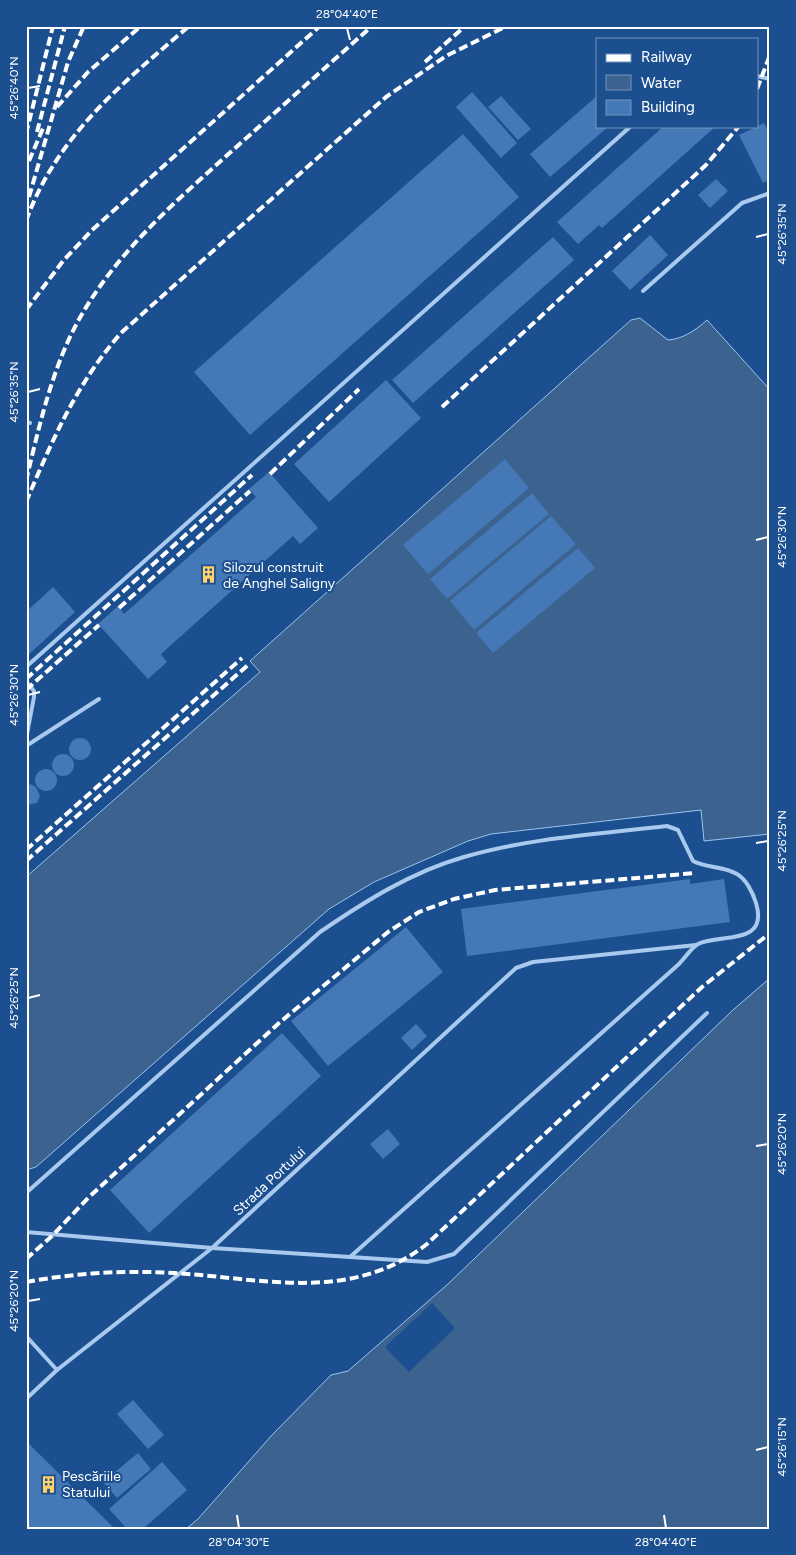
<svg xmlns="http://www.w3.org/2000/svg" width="796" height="1555" viewBox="0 0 796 1555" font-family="Figtree,sans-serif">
	<rect width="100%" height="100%" fill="#1b4f8f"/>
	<!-- water -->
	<g fill="#3c6290" stroke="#9cc4f0">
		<path d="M640,318L668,340C683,339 696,330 707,320L770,390V834L704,841L701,810L491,834L468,841L374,882L329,909L36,1167L26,1170V877L260,672L250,661L631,320Z"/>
		<polygon points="770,978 770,1529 186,1529 198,1519 272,1435 331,1375 348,1371 448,1284 733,1010"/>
	</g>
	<!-- pier -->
	<polygon fill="#1b4f8f" points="432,1303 455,1328 409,1372 385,1347"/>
	<!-- building -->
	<g fill="#4478b7">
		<polygon points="472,92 517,143 501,158 456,107"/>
		<polygon points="501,96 531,129 518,140 488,107"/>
		<polygon points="597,96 597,126 609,126 550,177 530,154"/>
		<polygon points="764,123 770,134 770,179 763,183 739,135"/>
		<polygon points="664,126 716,126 602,228 599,225 578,244 557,222"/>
		<polygon points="463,134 519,197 250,435 194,372"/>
		<polygon points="716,179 728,191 710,208 698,195"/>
		<polygon points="650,235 668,255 630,290 612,271"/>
		<polygon points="553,237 574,260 413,403 392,380"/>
		<polygon points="386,380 421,418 329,502 294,464"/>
		<polygon points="505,459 529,488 428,574 403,545"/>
		<polygon points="269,472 318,528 300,544 293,536 161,654 167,662 148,679 98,624 118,606 124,614 256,497 249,489"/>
		<polygon points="532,493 549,514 447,599 430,579"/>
		<polygon points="551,516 576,544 474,630 450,601"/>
		<polygon points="578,548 595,568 493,653 476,633"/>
		<polygon points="53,587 75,612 26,657 26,612"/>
		<circle cx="80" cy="749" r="11"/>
		<circle cx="63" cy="765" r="11"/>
		<circle cx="46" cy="780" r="11"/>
		<polygon points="30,784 36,787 40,796 37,803 27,805 26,785"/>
		<polygon points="690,879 690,884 724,879 730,922 467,956 461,909"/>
		<polygon points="406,927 443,972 328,1066 291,1021"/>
		<polygon points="416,1024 427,1036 412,1050 401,1038"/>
		<polygon points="282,1033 321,1076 149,1233 110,1190"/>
		<polygon points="388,1129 400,1144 383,1159 370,1144"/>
		<polygon points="133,1400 164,1435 148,1449 117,1414"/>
		<polygon points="26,1441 112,1526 109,1529 26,1529"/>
		<polygon points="138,1453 151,1469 117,1498 103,1482"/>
		<polygon points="162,1462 187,1490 143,1529 127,1529 109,1509"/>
	</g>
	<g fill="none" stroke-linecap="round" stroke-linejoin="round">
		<!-- service -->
		<g stroke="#a9c9ee" stroke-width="4">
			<polyline points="757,76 770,79"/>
			<polyline points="643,291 742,203 770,193"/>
			<polyline points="26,422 30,423"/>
			<polyline points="26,667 631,126"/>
			<polyline points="26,681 34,691 34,697 26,739"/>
			<polyline points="26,746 99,699"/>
			<path d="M26,1193L320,932C364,902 411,872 464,857C529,838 599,834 667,826L678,830L693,861C706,868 724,866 737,874C746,879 753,893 756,903C769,946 721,933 698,944C691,948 685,958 679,964L350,1257"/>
			<polyline points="26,1232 212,1248 427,1262 454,1254 707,1013"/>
			<polyline points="26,1336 57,1370"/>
			<polyline points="26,1399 57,1370 212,1248 516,968 533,962 696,945"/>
		</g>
		<!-- rail -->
		<g stroke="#fff" stroke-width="4" stroke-dasharray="9 4" stroke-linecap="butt">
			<polyline points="425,62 465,26"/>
			<polyline points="757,89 770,55"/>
			<polyline points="57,107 88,72 141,26"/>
			<polyline points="37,132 65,26"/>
			<polyline points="26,134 53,26"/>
			<polyline points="29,161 44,126"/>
			<polyline points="29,197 68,62 84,26"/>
			<path d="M26,221C57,135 122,84 189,26"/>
			<polyline points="26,310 63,261 92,230 320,26"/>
			<polyline points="442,407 706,165 739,126"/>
			<polyline points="270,474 359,389"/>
			<path d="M26,481C39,427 51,372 77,323C115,253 175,202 233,150C279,109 326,67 372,26"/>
			<path d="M26,502C52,441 77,382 122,332L386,97L446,56L507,26"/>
			<polyline points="119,608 250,491"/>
			<polyline points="26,679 252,475"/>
			<polyline points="26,690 99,625"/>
			<polyline points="26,850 242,658"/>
			<polyline points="26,861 248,665"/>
			<polyline points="26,1259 52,1236 88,1198 279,1023 388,932 419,912 454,899 495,890 696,873"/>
			<path d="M26,1282C75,1273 124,1270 174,1273C262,1278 350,1304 427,1244L702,987L770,933"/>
		</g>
	</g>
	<!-- ticks -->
	<path fill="none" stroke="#fff" stroke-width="2" d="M347,28L350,40M28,88L40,86M756,237L768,234M28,392L40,389M756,540L768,537M28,695L40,692M756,843L768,841M28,998L40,995M756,1146L768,1144M28,1301L40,1299M756,1450L768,1447M237,1515L239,1528M664,1515L666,1528"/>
	<!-- icons -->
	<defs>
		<symbol id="building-bare" viewBox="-9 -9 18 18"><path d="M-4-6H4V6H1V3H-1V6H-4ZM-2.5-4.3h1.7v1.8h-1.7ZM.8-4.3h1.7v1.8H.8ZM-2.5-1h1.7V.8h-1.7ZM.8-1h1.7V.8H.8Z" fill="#ffd166" stroke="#1b4f8f" stroke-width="2.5" paint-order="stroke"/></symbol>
	</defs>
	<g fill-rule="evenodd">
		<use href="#building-bare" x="196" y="562" width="25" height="25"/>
		<use href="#building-bare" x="36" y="1472" width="25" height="25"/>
	</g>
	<g text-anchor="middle" stroke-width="4" stroke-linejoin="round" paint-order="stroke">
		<!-- poi labels -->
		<g font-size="14" fill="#fff" stroke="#1b4f8f" text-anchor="start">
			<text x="223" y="572">Silozul construit<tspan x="223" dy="16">de Anghel Saligny</tspan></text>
			<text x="62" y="1481">Pescăriile<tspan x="62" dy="16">Statului</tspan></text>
		</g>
		<!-- street labels -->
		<g font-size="14" fill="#fff" stroke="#1b4f8f">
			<text transform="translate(269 1181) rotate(-43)" y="5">Strada Portului</text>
		</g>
	</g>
	<!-- border -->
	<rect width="796" height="1555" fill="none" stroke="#1b4f8f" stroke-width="55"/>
	<!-- legend -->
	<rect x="596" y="38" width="162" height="90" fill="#1b4f8f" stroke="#7695bc"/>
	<rect x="606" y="54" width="25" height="8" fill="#ffffff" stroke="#7695bc"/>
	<text x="641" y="62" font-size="15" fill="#ffffff">Railway</text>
	<rect x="606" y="75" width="25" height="15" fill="#3c6290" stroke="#7695bc"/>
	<text x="641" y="88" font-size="15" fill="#ffffff">Water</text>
	<rect x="606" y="100" width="25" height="15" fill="#4478b7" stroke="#7695bc"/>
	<text x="641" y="112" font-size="15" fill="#ffffff">Building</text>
	<rect x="28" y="28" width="740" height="1500" fill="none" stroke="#fff" stroke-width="2"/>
	<g font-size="12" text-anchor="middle" fill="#fff">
		<text x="347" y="18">28°04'40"E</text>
		<text transform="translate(14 88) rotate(-90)" y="4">45°26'40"N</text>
		<text transform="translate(782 234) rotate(-90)" y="4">45°26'35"N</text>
		<text transform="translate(14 392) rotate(-90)" y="4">45°26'35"N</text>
		<text transform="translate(782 537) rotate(-90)" y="4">45°26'30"N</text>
		<text transform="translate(14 695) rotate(-90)" y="4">45°26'30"N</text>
		<text transform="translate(782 841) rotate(-90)" y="4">45°26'25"N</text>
		<text transform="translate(14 998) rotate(-90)" y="4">45°26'25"N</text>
		<text transform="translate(782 1144) rotate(-90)" y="4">45°26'20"N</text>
		<text transform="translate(14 1301) rotate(-90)" y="4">45°26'20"N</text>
		<text transform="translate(782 1447) rotate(-90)" y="4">45°26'15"N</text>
		<text x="239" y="1546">28°04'30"E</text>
		<text x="666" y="1546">28°04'40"E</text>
	</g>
</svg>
